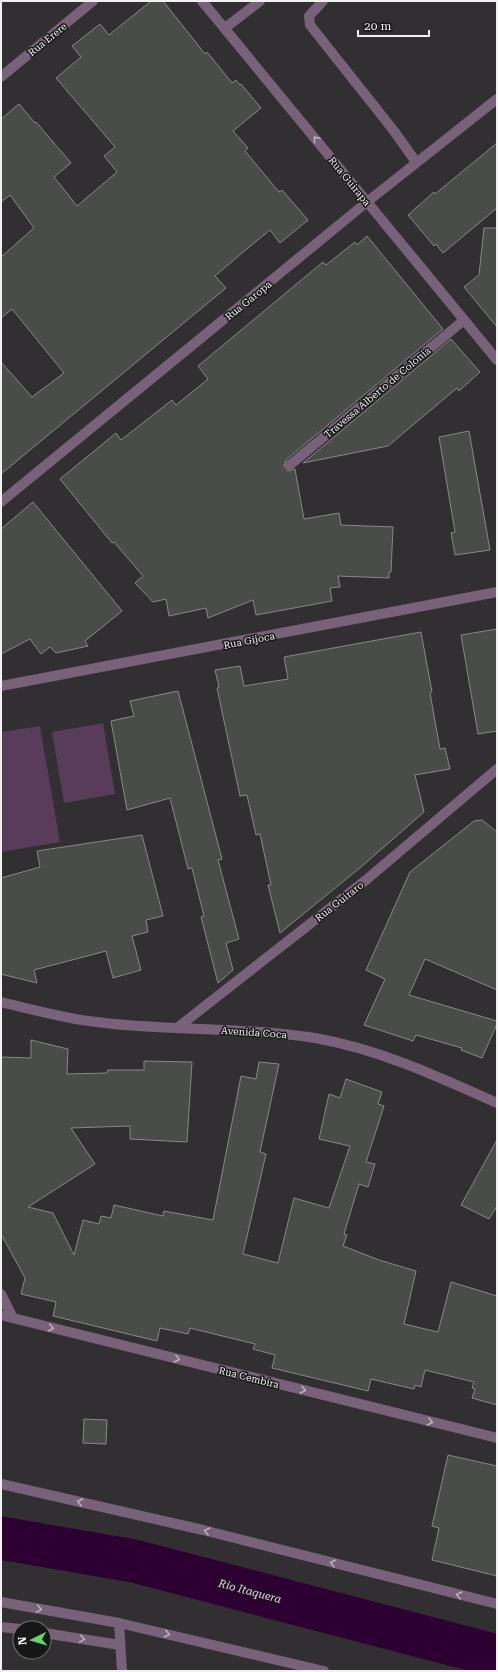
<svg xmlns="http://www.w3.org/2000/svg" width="498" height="1672" viewBox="0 0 498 1672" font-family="'Roboto Serif',serif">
	<rect width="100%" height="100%" fill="#312f31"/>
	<!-- green -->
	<g fill="#583c5a">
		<polygon points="103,723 115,794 64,803 52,732"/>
		<polygon points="40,726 60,842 1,852 1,732"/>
	</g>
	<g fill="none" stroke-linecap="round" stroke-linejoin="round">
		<!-- river -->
		<polyline stroke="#2c0030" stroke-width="43" points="1,1538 134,1561 497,1656"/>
	</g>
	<!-- building -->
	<g fill="#4a4c4a" stroke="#868986">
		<polygon points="151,1 163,1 205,54 207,52 232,83 236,80 240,85 241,84 261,108 233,131 248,148 245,151 279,192 282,190 308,220 280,243 270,230 242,253 215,276 226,288 1,474 1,362 32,397 64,373 12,309 1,318 1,257 34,228 10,195 1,202 1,119 19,104 35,123 36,122 71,163 54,177 77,206 117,172 104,156 115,147 56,78 81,57 72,46 100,24 109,35"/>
		<polygon points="497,143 497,208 443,253 436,244 434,246 408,215 434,192 435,194"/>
		<polygon points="484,228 497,228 497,327 464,287 479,275"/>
		<polygon points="367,236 443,329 286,460 284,466 288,471 295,469 304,519 339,513 341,525 393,527 391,572 389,572 389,578 338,576 340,587 330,588 332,601 256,615 253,600 208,618 206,608 169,616 166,599 153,602 135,583 143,576 114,542 112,543 60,479 116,433 121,440 172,400 176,405 208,379 198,366 323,262 326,265 355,242 357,245"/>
		<polygon points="451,339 480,372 459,391 457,388 388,446 303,463"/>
		<polygon points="469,431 490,550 455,555 451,533 455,532 439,437"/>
		<polygon points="33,502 122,611 85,641 88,646 56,653 50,647 41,654 30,639 1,654 1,529"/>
		<polygon points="497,629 497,731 478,734 461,635"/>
		<polygon points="421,632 432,692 430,693 440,749 445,748 450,769 415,775 424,812 361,867 280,933 268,885 271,885 260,834 256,835 247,795 240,796 217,688 219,687 215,670 240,666 244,686 288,679 284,657"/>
		<polygon points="178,691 222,859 218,860 239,939 226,943 233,970 218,983 201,917 204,916 192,868 188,869 170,798 127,810 111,721 134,716 130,701"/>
		<polygon points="482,820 497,832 497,990 425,959 409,995 497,1021 497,1024 482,1058 461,1050 462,1048 416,1035 413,1041 364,1025 385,979 366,970 410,872 474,821"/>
		<polygon points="142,835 163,916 146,920 148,932 132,936 141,970 113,978 106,951 34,970 37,983 1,974 1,878 40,867 37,851"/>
		<polygon points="31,1040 68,1049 67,1074 107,1073 108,1070 144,1070 144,1061 192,1062 187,1142 130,1139 130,1126 71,1128 95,1164 28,1207 53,1213 74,1255 83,1220 99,1224 101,1216 111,1218 114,1205 163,1216 164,1211 213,1220 241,1076 256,1079 259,1062 279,1064 260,1152 266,1154 243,1254 278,1263 294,1198 329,1208 350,1146 319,1139 329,1094 340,1098 346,1079 382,1092 378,1104 384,1106 366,1162 375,1164 368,1187 359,1184 344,1234 347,1235 343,1246 379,1260 416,1271 404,1324 438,1332 451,1282 497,1296 497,1405 472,1398 475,1389 472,1388 474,1382 425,1370 421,1387 415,1385 414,1389 371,1379 368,1391 272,1368 275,1355 253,1349 255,1344 190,1328 188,1334 160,1328 157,1341 53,1316 56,1302 21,1294 25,1278 1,1234 1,1057 31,1058"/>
		<polygon points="497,1140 497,1206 489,1219 461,1205"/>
		<polygon points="84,1419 107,1420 106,1444 83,1443"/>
		<polygon points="448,1455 497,1466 497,1576 432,1560 439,1528 432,1526"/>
	</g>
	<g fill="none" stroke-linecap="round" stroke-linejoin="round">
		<!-- service -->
		<polyline stroke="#786279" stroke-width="10" points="323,1 309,16 310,25 394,131 416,162"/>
		<!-- minor -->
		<g stroke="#786279" stroke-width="10">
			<polyline points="202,1 497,360"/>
			<polyline points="225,28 260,1"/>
			<polyline points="1,77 93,1"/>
			<polyline points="290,465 464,320"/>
			<polyline points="1,502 367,202 497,99"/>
			<polyline points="1,686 497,592"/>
			<polyline points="177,1028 366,880 497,769"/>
			<polyline points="1,1294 13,1318"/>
			<polyline points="119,1623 122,1671"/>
			<polyline points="1,1627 20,1629"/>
			<polyline points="44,1633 120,1645"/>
		</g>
		<!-- tertiary -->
		<g stroke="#786279" stroke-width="10">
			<path d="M1,1002C30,1009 59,1017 89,1021C164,1032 241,1026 315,1038C379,1049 439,1077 497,1103"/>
			<polyline points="1,1315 497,1438"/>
			<polyline points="1,1484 203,1530 497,1604"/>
			<polyline points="1,1602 119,1623 324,1671"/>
		</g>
	</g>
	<!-- one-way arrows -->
	<defs><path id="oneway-chevron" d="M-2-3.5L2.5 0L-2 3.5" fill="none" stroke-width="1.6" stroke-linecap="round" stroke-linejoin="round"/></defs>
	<g stroke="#bbb1bc">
		<use href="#oneway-chevron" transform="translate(316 139) rotate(-129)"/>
		<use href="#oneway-chevron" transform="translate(51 1328) rotate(14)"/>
		<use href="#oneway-chevron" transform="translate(177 1359) rotate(14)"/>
		<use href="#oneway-chevron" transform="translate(303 1390) rotate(14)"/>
		<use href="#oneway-chevron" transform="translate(430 1422) rotate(14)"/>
		<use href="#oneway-chevron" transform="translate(80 1502) rotate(-167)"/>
		<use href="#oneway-chevron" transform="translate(207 1531) rotate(-166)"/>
		<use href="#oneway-chevron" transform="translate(333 1563) rotate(-166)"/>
		<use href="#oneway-chevron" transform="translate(459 1595) rotate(-166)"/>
		<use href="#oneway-chevron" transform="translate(39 1609) rotate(10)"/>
		<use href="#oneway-chevron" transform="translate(167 1634) rotate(13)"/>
		<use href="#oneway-chevron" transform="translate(82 1639) rotate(9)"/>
	</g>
	<g text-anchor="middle" stroke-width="3" stroke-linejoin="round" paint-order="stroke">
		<!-- street labels -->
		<g font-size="10" fill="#f2f1f2" stroke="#181718">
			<text transform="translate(47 39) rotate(-39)" y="4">Rua Erere</text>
			<text transform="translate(350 181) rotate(51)" y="4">Rua Guirapa</text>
			<text transform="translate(248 300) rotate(-39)" y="4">Rua Garopa</text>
			<text transform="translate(377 392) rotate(-40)" y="4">Travessa Alberto de Colonia</text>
			<text transform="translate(249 640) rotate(-11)" y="4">Rua Gijoca</text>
			<text transform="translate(339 901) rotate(-38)" y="4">Rua Guiraro</text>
			<text transform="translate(254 1032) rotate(4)" y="4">Avenida Coca</text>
			<text transform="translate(249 1377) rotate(14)" y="4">Rua Cembira</text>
		</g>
		<!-- water labels -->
		<g font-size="11" font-style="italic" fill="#fcc1ff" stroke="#181718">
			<text transform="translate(250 1591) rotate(15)" y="4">Rio Itaquera</text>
		</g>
	</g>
	<!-- border -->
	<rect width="498" height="1672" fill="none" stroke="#f2f1f2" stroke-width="4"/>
	<!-- north arrow -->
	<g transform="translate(32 1640) rotate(265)"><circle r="19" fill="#181718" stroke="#6f6e6f"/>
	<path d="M0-3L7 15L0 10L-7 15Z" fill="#61d56a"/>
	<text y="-6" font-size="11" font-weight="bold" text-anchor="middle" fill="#f2f1f2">N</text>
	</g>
	<!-- scale -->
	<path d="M358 30v6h71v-6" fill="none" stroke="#f2f1f2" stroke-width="2"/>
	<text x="364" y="30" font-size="12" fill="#f2f1f2" stroke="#181718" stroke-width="3" paint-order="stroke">20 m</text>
</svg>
